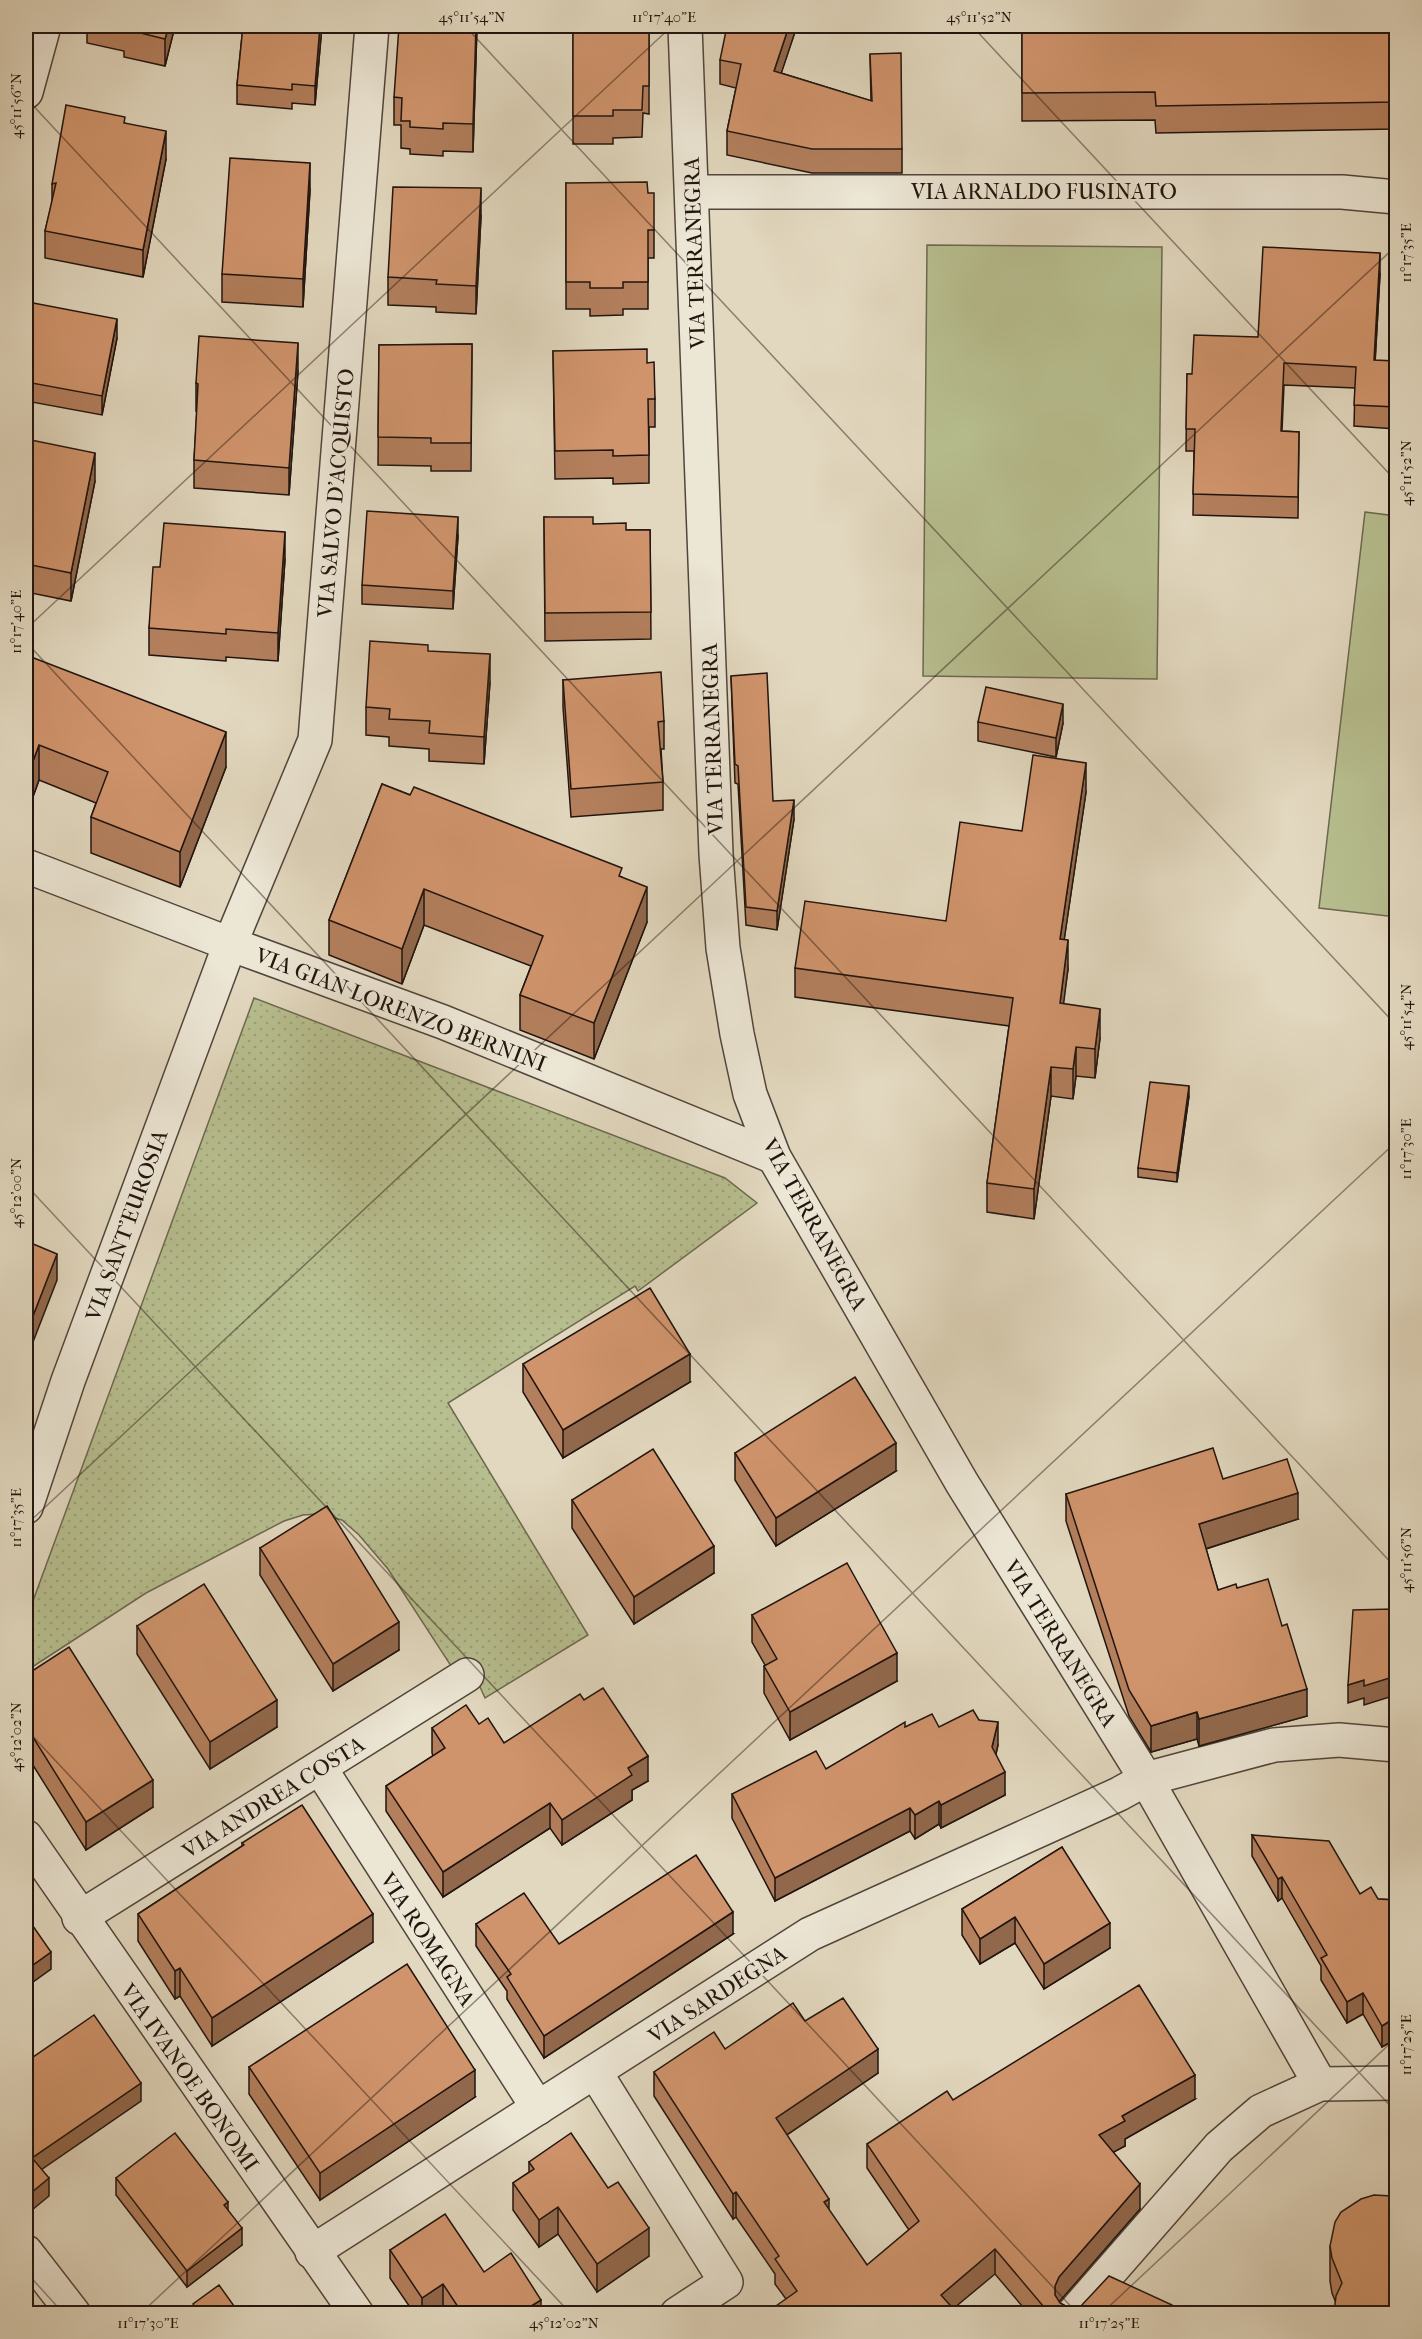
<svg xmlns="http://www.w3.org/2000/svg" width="1422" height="2339" viewBox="0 0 1422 2339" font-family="'IM FELL French Canon',serif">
	<defs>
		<pattern id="green-dots" width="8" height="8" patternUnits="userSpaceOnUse" patternTransform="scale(1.5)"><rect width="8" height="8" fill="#b7be8f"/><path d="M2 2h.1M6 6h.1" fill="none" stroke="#9da27a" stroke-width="1.8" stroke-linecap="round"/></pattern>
	</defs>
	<rect width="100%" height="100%" fill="#e2d8bf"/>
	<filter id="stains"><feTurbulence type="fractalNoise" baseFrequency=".00333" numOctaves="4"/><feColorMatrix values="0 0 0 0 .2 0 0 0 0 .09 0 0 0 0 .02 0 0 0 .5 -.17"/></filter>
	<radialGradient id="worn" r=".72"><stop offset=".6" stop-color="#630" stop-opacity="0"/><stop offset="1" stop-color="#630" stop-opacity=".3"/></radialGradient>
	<!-- green -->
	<polygon fill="url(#green-dots)" stroke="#6c694f" stroke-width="1.5" points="254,998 725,1178 757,1203 638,1291 635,1286 448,1403 588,1635 485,1698 476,1678 453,1669 388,1569 359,1535 342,1520 317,1514 303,1515 284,1521 146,1593 26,1671 26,1620"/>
	<!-- pitch -->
	<g fill="#b7be8f" stroke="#6c694f" stroke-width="1.5">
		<polygon points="927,245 1162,247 1157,679 923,676"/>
		<polygon points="1365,512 1396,516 1396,917 1319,908"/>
	</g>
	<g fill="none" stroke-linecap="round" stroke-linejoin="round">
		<defs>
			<g id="street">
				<polyline points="685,26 716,854 723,948 737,1034 750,1094 774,1157 962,1483 1146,1779 1320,2084"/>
				<polyline points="26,92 44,26"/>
				<polyline points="692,192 1342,192 1396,197"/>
				<polyline points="26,866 230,944 443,1022 774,1157"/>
				<polyline points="26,1507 68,1381 230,944 315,740 372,26"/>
				<polyline points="320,1768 538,2108"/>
				<polyline points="26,1837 357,2314"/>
				<polyline points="79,1918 467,1675"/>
				<polyline points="595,2072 726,2282 677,2314"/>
				<polyline points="26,2252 74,2314"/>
				<polyline points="312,2252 810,1934 1119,1794 1146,1779 1274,1745 1339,1740 1396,1745"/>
				<polyline points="1073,2314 1219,2147 1261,2111 1320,2084 1396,2083"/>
			</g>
		</defs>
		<!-- street casing -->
		<use href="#street" stroke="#51453b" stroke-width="36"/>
		<!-- street -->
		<use href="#street" stroke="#ece6d5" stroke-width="33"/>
	</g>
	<!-- wall -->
	<g fill="#b37f5d" stroke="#21140f" stroke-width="1.5">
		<polygon points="87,26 175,26 165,66 124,57 124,51 87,43"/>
		<polygon points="243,26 322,26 315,105 292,103 292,109 237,104 237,85"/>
		<polygon points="477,26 473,152 443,151 443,156 410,154 410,149 401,148 401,125 394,125 394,97"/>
		<polygon points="573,26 649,26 649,114 643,113 642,137 613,138 613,144 573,144"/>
		<polygon points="796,26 796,29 781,73 871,101 870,54 902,149 902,173 812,173 727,155 727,131 736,88 720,84 720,60"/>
		<polygon points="1022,26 1396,26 1396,129 1156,133 1155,120 1022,121"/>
		<polygon points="125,123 166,159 143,277 45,258 45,231 52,203 52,184"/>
		<polygon points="566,183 654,230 654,258 648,258 648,309 623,309 623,315 590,316 590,309 566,309"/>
		<polygon points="310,190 303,307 222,302 222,274"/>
		<polygon points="481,216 476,314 436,312 436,307 388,305 388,277"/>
		<polygon points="1380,274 1375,361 1396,361 1396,429 1354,426 1355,388 1284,385 1282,431 1299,432 1298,518 1193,515 1194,451 1186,451 1187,374 1192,374 1258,337"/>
		<polygon points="26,315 117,338 102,415 26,401"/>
		<polygon points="472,344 471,471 431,471 431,466 378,465 379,345"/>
		<polygon points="553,351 647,363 655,399 655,427 649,427 649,483 613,484 613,478 555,479"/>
		<polygon points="298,371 289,495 194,488 194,460 197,411 196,411 196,383"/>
		<polygon points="26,439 95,481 71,601 26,592"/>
		<polygon points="544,517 593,524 626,530 650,530 651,639 545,641"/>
		<polygon points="458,536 453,609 362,604 362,585"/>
		<polygon points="285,559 278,661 226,657 226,661 149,655 149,628 160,567"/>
		<polygon points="428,651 490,682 484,764 429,761 429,749 389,746 389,737 366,735 366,707"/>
		<polygon points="26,655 226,767 180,887 91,853 91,817 96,803 39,780 26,816"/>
		<polygon points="731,676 773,801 794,819 777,930 746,925 738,784 735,783"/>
		<polygon points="563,680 664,721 664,749 661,749 663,782 663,810 571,817 563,707"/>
		<polygon points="978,722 1063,723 1056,757 978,741"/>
		<polygon points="382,784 622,877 647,922 594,1059 520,1030 520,995 531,966 424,925 402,984 329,955 329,920"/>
		<polygon points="1086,792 1064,940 1068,969 1063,1003 1100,1038 1095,1078 1076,1076 1073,1099 1051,1096 1034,1219 987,1212 987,1183 1009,1026 795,997 795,968 946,921 1022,831"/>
		<polygon points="1189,1096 1177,1182 1138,1177 1138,1168"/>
		<polygon points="523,1364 690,1382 563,1458 523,1392"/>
		<polygon points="735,1453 896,1471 776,1546 735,1480"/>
		<polygon points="1223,1479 1298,1519 1206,1549 1218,1590 1237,1588 1307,1716 1199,1746 1197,1739 1151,1752 1129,1716 1066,1521 1066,1494"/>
		<polygon points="572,1500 714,1573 634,1624 572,1528"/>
		<polygon points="260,1548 399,1650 333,1691 260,1575"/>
		<polygon points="752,1615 897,1681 790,1740 764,1693 764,1666 765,1665 752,1642"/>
		<polygon points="137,1626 277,1727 210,1769 137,1654"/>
		<polygon points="26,1675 153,1807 86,1850 26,1754"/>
		<polygon points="584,1700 648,1781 632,1790 632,1800 562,1845 550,1828 443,1897 386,1811 386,1786 433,1756 432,1753 432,1728 479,1724 504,1743"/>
		<polygon points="1396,1705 1396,1727 1394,1726 1394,1707"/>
		<polygon points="979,1720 998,1745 996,1754 1005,1795 941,1828 939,1824 915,1839 910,1831 775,1901 732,1818 732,1794 826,1769 905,1727 939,1727"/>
		<polygon points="1252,1835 1360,1894 1378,1899 1396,1900 1396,2039 1382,2047 1363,2014 1347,2023 1321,1980 1321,1966 1282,1898 1278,1901 1252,1856"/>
		<polygon points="242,1843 373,1942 212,2046 180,1996 175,1999 138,1941 138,1914 242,1846"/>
		<polygon points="1062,1847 1110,1948 1044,1989 1015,1943 980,1964 962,1935 962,1909"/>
		<polygon points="476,1924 559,1944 733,1934 544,2058 507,1999 507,1991 476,1946"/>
		<polygon points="805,2021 878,2073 787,2135 829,2211 867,2265 909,2230 867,2168 867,2144 953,2100 1195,2099 1125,2139 1125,2146 1113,2152 1140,2209 1059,2301 1060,2303 1069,2308 1172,2310 1179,2313 1028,2313 995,2274 786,2299 775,2284 775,2274 736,2217 733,2219 654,2096 654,2072 725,2049"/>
		<polygon points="249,2067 475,2097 320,2200 249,2094"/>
		<polygon points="529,2162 608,2188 649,2256 597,2292 558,2234 539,2247 513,2210 513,2183 529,2172"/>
		<polygon points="116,2178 228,2210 242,2245 187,2287 116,2195"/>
		<polygon points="1374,2195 1336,2303 1332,2293 1330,2281 1330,2246"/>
		<polygon points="390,2250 484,2272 541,2313 444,2313 443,2312 440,2313 414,2313 390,2278"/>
	</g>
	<!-- shaded-wall -->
	<g fill="#92684c" stroke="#21140f" stroke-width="1.5">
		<polygon points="169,26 175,26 165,66 165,39"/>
		<polygon points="320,26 322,26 315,105 315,86"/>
		<polygon points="476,26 477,26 473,152 473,124"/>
		<polygon points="789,26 796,26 796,29 774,95 774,71"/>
		<polygon points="166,131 166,159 143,277 143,250"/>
		<polygon points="310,163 310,190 303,307 303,279"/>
		<polygon points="481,188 481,216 476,314 476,286"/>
		<polygon points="1380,253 1380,274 1374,382 1374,360"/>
		<polygon points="117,319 117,338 102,415 102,396"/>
		<polygon points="298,343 298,371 289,495 289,468"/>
		<polygon points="95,453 95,481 71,601 71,573"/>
		<polygon points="458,517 458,536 453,609 453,591"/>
		<polygon points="285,532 285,559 278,661 278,633"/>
		<polygon points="490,654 490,682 484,764 484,737"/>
		<polygon points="1063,704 1063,723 1056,757 1056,738"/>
		<polygon points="226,732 226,767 180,887 180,852"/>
		<polygon points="39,745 39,780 26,816 26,780"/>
		<polygon points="1086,763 1086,792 1060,968 1060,939"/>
		<polygon points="794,800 794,819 777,930 777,911"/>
		<polygon points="647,887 647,922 594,1059 594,1023"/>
		<polygon points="424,889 424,925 402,984 402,949"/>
		<polygon points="1068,940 1068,969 1060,1032 1060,1003"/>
		<polygon points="1100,1009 1100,1038 1095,1078 1095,1049"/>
		<polygon points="1076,1047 1076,1076 1073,1099 1073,1069"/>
		<polygon points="1051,1067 1051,1096 1034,1219 1034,1189"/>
		<polygon points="1189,1086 1189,1096 1177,1182 1177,1173"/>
		<polygon points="57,1254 57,1280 26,1360 26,1334"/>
		<polygon points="690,1354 690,1382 563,1458 563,1430"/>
		<polygon points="896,1443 896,1471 776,1546 776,1518"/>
		<polygon points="1298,1493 1298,1519 1199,1551 1199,1524"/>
		<polygon points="714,1546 714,1573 634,1624 634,1597"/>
		<polygon points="399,1622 399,1650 333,1691 333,1664"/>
		<polygon points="897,1653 897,1681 790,1740 790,1712"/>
		<polygon points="1396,1676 1396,1695 1364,1705 1364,1698 1348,1703 1348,1685 1364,1680"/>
		<polygon points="1307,1689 1307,1716 1199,1746 1199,1719"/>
		<polygon points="277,1700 277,1727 210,1769 210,1742"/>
		<polygon points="1197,1712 1197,1739 1151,1752 1151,1726"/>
		<polygon points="998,1722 998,1745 992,1770 992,1747"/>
		<polygon points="648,1756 648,1781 632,1790 632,1800 562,1845 562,1820 628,1768"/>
		<polygon points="1005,1772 1005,1795 941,1828 941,1805"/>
		<polygon points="153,1780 153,1807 86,1850 86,1822"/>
		<polygon points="939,1801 939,1824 915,1839 915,1815"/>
		<polygon points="550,1803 550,1828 443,1897 443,1872"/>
		<polygon points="910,1808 910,1831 775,1901 775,1878"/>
		<polygon points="1282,1877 1282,1898 1278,1901 1278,1879"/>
		<polygon points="733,1912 733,1934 544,2058 544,2036"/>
		<polygon points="373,1914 373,1942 212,2046 212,2018"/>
		<polygon points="1015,1917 1015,1943 980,1964 980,1939"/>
		<polygon points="1110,1923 1110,1948 1044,1989 1044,1964"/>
		<polygon points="51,1952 51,1969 26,1987 26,1970"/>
		<polygon points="180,1968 180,1996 175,1999 175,1971"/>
		<polygon points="1363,1993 1363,2014 1347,2023 1347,2002"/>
		<polygon points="1396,2017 1396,2039 1382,2047 1382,2026"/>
		<polygon points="878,2049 878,2073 776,2142 776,2118"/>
		<polygon points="475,2070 475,2097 320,2200 320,2173"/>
		<polygon points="1195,2075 1195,2099 1125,2139 1125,2146 1099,2160 1099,2135 1122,2116"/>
		<polygon points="141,2083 141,2101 32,2176 32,2158"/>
		<polygon points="49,2178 49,2196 26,2215 26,2197"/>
		<polygon points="1140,2184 1140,2209 1059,2302 1055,2311 1055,2286 1059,2277"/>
		<polygon points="736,2192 736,2217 733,2219 733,2194"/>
		<polygon points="829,2199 829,2223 824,2202"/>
		<polygon points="228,2202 228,2218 224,2205"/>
		<polygon points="558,2207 558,2234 539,2247 539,2220"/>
		<polygon points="242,2228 242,2245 187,2287 187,2271"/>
		<polygon points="649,2228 649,2256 597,2292 597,2264"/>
		<polygon points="995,2249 995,2274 948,2313 941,2295"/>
		<polygon points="443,2284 443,2312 440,2313 422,2313 422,2298"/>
		<polygon points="541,2300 541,2313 520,2313"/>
	</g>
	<!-- building -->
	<g fill="#d0946c" stroke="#21140f" stroke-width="1.5">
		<polygon points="124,26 169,26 165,39 124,29"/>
		<polygon points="243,26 320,26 315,86 292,84 292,90 237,85"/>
		<polygon points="399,26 476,26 473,124 443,123 443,129 410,127 410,121 401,121 402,98 394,97"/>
		<polygon points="573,26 649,26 649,86 643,86 642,110 613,110 613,116 573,116"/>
		<polygon points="727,26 789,26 774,71 872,101 870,54 901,53 902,149 812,149 727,131 741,64 720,60"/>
		<polygon points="1022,26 1396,26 1396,102 1156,106 1155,92 1022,93"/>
		<polygon points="66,105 125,117 124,123 166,131 143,250 45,231 56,183 52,184"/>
		<polygon points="230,158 310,163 303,279 222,274"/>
		<polygon points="647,182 648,193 654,193 654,230 648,230 648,282 623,282 623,288 590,288 590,282 566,282 566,183"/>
		<polygon points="393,187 481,188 476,286 436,284 437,280 388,277"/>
		<polygon points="1263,247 1380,253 1374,360 1396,361 1396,407 1354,405 1356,367 1284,363 1281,431 1299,432 1298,497 1193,494 1195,429 1186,429 1187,374 1192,374 1194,335 1258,337"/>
		<polygon points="28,302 117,319 102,396 26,382 26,315"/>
		<polygon points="199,336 298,343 289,468 194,460 198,384 196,383"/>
		<polygon points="472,344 471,443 431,443 431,438 378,437 379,345"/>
		<polygon points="647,349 647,363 654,362 655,399 648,399 649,455 613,456 613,450 555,451 553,351"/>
		<polygon points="26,439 95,453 71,573 26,564"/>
		<polygon points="367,511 458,517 453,591 362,585"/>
		<polygon points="544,517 593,517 593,524 626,523 626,530 650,530 651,612 545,613"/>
		<polygon points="164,523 285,532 278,633 226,629 226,634 149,628 153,567 160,567"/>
		<polygon points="370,641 428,645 428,651 490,654 484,737 429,733 430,721 389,719 390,709 366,707"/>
		<polygon points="26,655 226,732 180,852 91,817 108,772 39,745 26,780"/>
		<polygon points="661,672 664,721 658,722 663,782 571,789 563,680"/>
		<polygon points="767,673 773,801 794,800 777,911 746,907 738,766 735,764 731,676"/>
		<polygon points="986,687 1063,704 1056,738 978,722"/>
		<polygon points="1033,755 1086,763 1060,939 1068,940 1060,1003 1100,1009 1095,1049 1076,1047 1073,1069 1051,1067 1034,1189 987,1183 1013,998 795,968 805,901 946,921 960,822 1022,831"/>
		<polygon points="382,784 410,795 414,787 622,868 619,876 647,887 594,1023 520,995 543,936 424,889 402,949 329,920"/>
		<polygon points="1150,1082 1189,1086 1177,1173 1138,1168"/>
		<polygon points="26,1241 57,1254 26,1334"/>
		<polygon points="650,1288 690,1354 563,1430 523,1364"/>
		<polygon points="855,1377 896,1443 776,1518 735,1453"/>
		<polygon points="1213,1448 1223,1479 1287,1459 1298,1493 1199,1524 1218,1590 1236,1584 1237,1588 1268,1579 1282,1626 1287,1624 1307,1689 1199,1719 1197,1712 1151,1726 1129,1690 1066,1494"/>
		<polygon points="653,1449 714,1546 634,1597 572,1500"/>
		<polygon points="327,1506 399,1622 333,1664 260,1548"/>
		<polygon points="847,1563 897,1653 790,1712 764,1666 777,1659 752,1615"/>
		<polygon points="204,1584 277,1700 210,1742 137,1626"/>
		<polygon points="1393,1609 1395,1638 1396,1638 1396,1676 1364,1686 1364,1680 1348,1685 1353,1610"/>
		<polygon points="69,1647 153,1780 86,1822 26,1726 26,1675"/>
		<polygon points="603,1688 648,1756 628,1768 632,1775 562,1820 550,1803 443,1872 386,1786 445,1748 432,1728 466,1705 479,1724 488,1718 504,1743 580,1694 584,1700"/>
		<polygon points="973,1710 979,1720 998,1722 992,1747 1005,1772 941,1805 939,1801 915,1815 910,1808 775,1878 732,1794 816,1751 826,1769 905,1722 905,1727 932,1714 939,1727"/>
		<polygon points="302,1805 373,1914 212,2018 180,1968 175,1971 138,1914 244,1845 242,1843"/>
		<polygon points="1252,1835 1329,1841 1360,1894 1371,1887 1378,1899 1396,1900 1396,2017 1382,2026 1363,1993 1347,2002 1321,1958 1327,1955 1282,1877 1278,1879"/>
		<polygon points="1062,1847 1110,1923 1044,1964 1015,1917 980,1939 962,1909"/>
		<polygon points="696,1855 733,1912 544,2036 507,1977 511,1974 476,1924 524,1893 559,1944"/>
		<polygon points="26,1916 51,1952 26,1970"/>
		<polygon points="407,1964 475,2070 320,2173 249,2067"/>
		<polygon points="1139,1985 1195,2075 1122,2116 1125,2121 1099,2135 1140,2184 1059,2277 1055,2286 1055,2295 1060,2303 1069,2308 1080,2307 1109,2276 1172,2305 1171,2310 1179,2313 1049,2313 995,2249 941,2295 957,2313 766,2313 797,2291 775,2259 779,2256 736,2192 733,2194 654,2072 714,2032 725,2049 793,2003 805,2021 843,1998 878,2049 776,2118 829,2199 824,2202 867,2265 919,2221 867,2144 947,2091 953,2100"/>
		<polygon points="94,2015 141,2083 32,2158 49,2178 26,2197 26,2062"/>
		<polygon points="175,2133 228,2202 224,2205 242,2228 187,2271 116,2178"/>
		<polygon points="571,2133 608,2188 618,2182 649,2228 597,2264 558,2207 539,2220 513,2183 534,2169 529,2162"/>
		<polygon points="1374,2195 1392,2196 1396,2198 1396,2313 1334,2313 1336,2296 1342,2283 1332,2258 1330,2246 1335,2222 1341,2212 1361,2199"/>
		<polygon points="445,2214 484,2272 511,2253 541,2300 520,2313 462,2313 443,2284 422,2298 390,2250"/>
		<polygon points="219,2285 239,2313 191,2313 196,2309 193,2304"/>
	</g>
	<!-- ticks -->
	<path fill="none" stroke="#21140f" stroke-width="1.5" stroke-opacity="0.45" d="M465,26L1396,1025M972,26L1396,481M26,98L1396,1568M26,629L672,26M26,642L1396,2112M26,1185L1078,2314M26,1525L1396,246M26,1729L571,2314M26,2272L64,2314M140,2314L1396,1142M1101,2314L1396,2038"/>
	<g text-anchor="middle" stroke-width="4.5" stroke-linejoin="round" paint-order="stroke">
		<!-- street labels -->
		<g font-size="22" fill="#21140f" stroke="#ece6d5">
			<text x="1044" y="199">VIA ARNALDO FUSINATO</text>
			<text transform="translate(694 253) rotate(-92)" y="8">VIA TERRANEGRA</text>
			<text transform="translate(335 493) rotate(-85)" y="8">VIA SALVO D'ACQUISTO</text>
			<text transform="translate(712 739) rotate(-92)" y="8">VIA TERRANEGRA</text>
			<text transform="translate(401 1009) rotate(21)" y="8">VIA GIAN LORENZO BERNINI</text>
			<text transform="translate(815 1224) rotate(61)" y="8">VIA TERRANEGRA</text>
			<text transform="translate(126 1225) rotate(-70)" y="8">VIA SANT'EUROSIA</text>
			<text transform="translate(1061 1643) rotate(58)" y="8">VIA TERRANEGRA</text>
			<text transform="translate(273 1797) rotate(-32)" y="8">VIA ANDREA COSTA</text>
			<text transform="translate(428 1939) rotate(57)" y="8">VIA ROMAGNA</text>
			<text transform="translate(717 1994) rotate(-33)" y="8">VIA SARDEGNA</text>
			<text transform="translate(190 2077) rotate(55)" y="8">VIA IVANOE BONOMI</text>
		</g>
	</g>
	<!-- margin -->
	<rect width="1422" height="2339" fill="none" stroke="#e2d8bf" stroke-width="66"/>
	<rect x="33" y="33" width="1356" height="2273" fill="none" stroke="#21140f" stroke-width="2"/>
	<g font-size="15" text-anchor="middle" fill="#21140f">
		<text x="472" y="22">45°11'54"N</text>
		<text x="664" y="22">11°17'40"E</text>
		<text x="979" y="22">45°11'52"N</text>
		<text transform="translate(16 106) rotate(-90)" y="5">45°11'56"N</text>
		<text transform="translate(1406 253) rotate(-90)" y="5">11°17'35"E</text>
		<text transform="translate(1406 473) rotate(-90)" y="5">45°11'52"N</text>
		<text transform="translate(16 622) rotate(-90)" y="5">11°17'40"E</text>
		<text transform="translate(1406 1017) rotate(-90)" y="5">45°11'54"N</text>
		<text transform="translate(1406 1149) rotate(-90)" y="5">11°17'30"E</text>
		<text transform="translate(16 1193) rotate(-90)" y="5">45°12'00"N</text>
		<text transform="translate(16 1518) rotate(-90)" y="5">11°17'35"E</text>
		<text transform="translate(1406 1560) rotate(-90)" y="5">45°11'56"N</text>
		<text transform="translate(16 1737) rotate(-90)" y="5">45°12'02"N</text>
		<text transform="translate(1406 2045) rotate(-90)" y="5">11°17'25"E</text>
		<text x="148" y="2328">11°17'30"E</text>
		<text x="564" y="2328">45°12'02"N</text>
		<text x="1109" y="2328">11°17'25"E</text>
	</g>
	<rect width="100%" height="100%" filter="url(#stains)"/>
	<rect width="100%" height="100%" fill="url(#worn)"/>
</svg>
